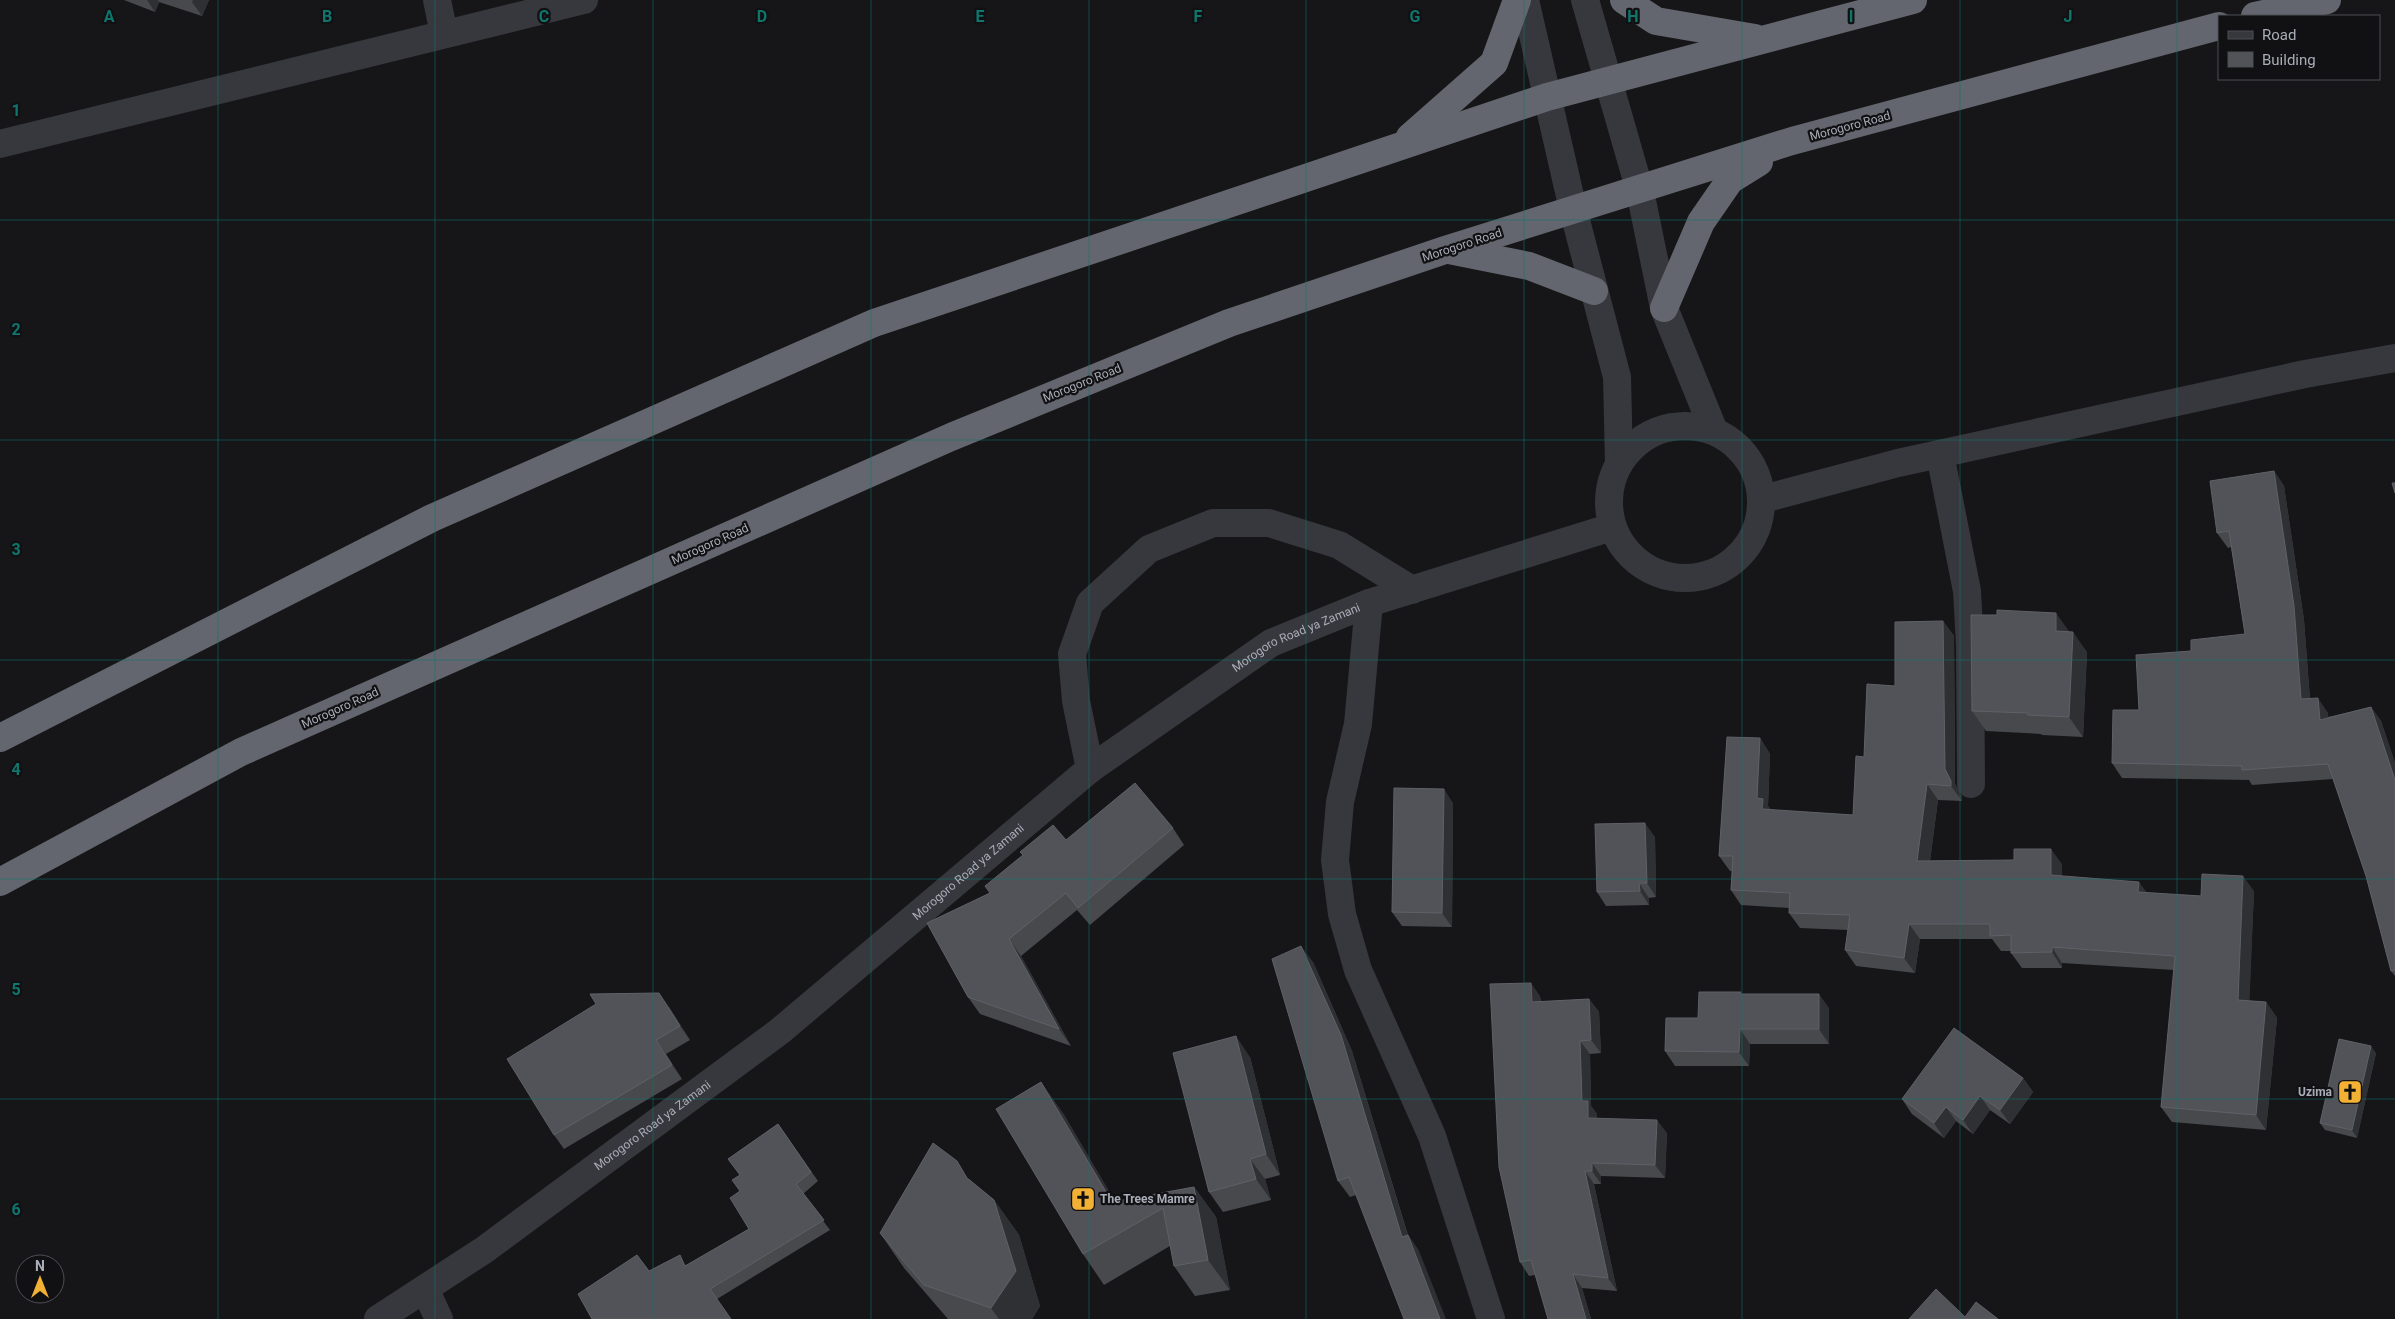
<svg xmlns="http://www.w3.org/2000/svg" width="2395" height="1319" viewBox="0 0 2395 1319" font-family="Roboto,sans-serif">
	<rect width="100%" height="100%" fill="#161618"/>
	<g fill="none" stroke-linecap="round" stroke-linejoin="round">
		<!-- minor -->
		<g stroke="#37383d" stroke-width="28">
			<polyline points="437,0 444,34"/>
			<polyline points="1525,0 1573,209 1617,377 1619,464"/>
			<polyline points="1585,0 1640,191 1664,308 1714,431"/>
			<polyline points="0,144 584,0"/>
			<circle cx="1685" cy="502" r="76"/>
			<polyline points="1940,454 1967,591 1970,645 1971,784"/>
			<polyline points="1763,499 1898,463 2305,374 2395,358"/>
			<polyline points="1369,603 1358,724 1340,802 1335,860 1342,914 1358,970 1432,1136 1491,1319"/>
			<polyline points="1090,769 1076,701 1072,654 1090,603 1149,549 1213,523 1269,523 1339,545 1412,590"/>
			<polyline points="425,1289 439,1319"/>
			<path id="s1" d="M378,1319L484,1250L780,1031L1090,769L1271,643L1369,603L1612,527"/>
		</g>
		<!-- highway -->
		<g stroke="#63666e" stroke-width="28">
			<polyline points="1624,0 1656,21 1755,38"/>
			<polyline points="2255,16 2327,0"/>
			<polyline points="1410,137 1494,63 1517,0"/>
			<polyline points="1449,250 1529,266 1594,291"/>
			<polyline points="1664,308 1701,222 1730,180 1759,162"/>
			<polyline points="0,738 432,518 874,323 1547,97 1913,0"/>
			<polyline points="0,882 241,752 951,437 1229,323 1445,250 1792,141 2219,26"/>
		</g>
	</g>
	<!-- wall -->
	<g fill="#47494d">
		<polygon points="124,0 209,0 202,16 159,2 155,12"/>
		<polygon points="2274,471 2284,486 2304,620 2310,699 2328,713 2328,717 2371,707 2381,721 2395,763 2395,976 2391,971 2366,876 2333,779 2252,785 2249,780 2122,778 2112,763 2139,710 2191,651 2245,634 2231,547 2228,548 2217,533"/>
		<polygon points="1997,615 2069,632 2087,652 2083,737 2042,735 2041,734 1986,731 1972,711"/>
		<polygon points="1943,621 1954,636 1955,784 1962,796 1962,801 1938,800 1930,861 2062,864 2062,876 2147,893 2201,896 2254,891 2249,1001 2266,1002 2277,1018 2266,1130 2172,1122 2161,1107 2174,970 2062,963 2062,968 2022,968 2011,953 2011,951 2001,951 1992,939 1920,939 1915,973 1856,966 1845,950 1848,930 1800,928 1789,913 1789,908 1741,905 1731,890 1732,871 1730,871 1719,856 1760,738 1770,754 1768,806 1771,810 1853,815 1864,757 1895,686"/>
		<polygon points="1453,803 1452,927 1402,926 1392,912"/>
		<polygon points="1173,828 1184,845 1090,925 1077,910 1021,956 1071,1046 980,1014 968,997 990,893 985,886 1066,840"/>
		<polygon points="1655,837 1656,897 1649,898 1649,905 1606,906 1597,892"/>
		<polygon points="1313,962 1352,1051 1408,1235 1419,1251 1356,1195 1350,1197 1338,1181"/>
		<polygon points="1742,994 1829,1008 1829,1044 1750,1044 1749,1066 1675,1066 1665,1051 1698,1018"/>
		<polygon points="1540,996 1541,1002 1589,999 1599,1012 1601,1053 1590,1054 1591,1106 1597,1114 1597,1118 1667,1133 1665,1178 1601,1176 1601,1184 1594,1184 1617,1291 1582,1288 1591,1319 1548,1319 1535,1275 1529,1276 1520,1262"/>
		<polygon points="669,1007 690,1040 666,1054 682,1079 564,1149 554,1135"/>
		<polygon points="2376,1053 2357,1138 2325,1130 2320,1123"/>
		<polygon points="1250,1057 1280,1175 1265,1179 1271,1200 1223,1212 1209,1192"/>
		<polygon points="2023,1078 2033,1092 2010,1124 1990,1110 1973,1134 1956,1121 1944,1138 1912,1114 1902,1099"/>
		<polygon points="1063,1113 1115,1202 1194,1187 1216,1217 1230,1290 1195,1296 1174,1266 1170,1246 1104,1285 1083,1254"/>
		<polygon points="778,1124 818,1181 803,1194 830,1230 717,1299 649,1271 687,1265 749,1229 740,1191 740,1175 728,1159"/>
		<polygon points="969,1179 994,1200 1019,1235 1040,1306 1032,1319 948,1319 904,1268 880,1233"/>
	</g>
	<!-- shaded-wall -->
	<g fill="#2f3033">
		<polygon points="147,0 158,0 159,2 155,12"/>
		<polygon points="193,0 209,0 202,16 192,2"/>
		<polygon points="2274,471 2284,486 2304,620 2311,714 2301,699"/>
		<polygon points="2056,613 2071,634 2056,631"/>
		<polygon points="1943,621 1954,636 1955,784 1962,796 1962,801 1951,786 1945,769"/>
		<polygon points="2073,632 2087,652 2083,737 2069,717"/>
		<polygon points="2318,698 2328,713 2330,734 2320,720"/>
		<polygon points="2371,707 2381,721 2395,763 2395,780"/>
		<polygon points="1760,738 1770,754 1768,806 1774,814 1762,809 1757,798"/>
		<polygon points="1927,784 1938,800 1928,876 1917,861"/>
		<polygon points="1444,789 1453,803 1452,927 1442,913"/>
		<polygon points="1645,823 1655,837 1656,897 1647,883"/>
		<polygon points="2051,849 2062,864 2062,891 2051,875"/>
		<polygon points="2243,876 2254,891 2249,1015 2238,1000"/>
		<polygon points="2139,882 2150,897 2138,892"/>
		<polygon points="1639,883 1649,898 1649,905 1640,891"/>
		<polygon points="1909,924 1920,939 1915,973 1904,958"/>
		<polygon points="1009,939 1021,956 1071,1046 1059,1029"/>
		<polygon points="1301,946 1313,962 1352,1051 1413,1253 1402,1237"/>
		<polygon points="2052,947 2062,963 2062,968 2052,952"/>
		<polygon points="1531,983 1540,996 1541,1015 1532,1002"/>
		<polygon points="659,993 669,1007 690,1040 680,1026"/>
		<polygon points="1819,994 1829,1008 1829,1044 1819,1029"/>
		<polygon points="1589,999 1599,1012 1601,1053 1591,1040"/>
		<polygon points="2266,1002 2277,1018 2266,1130 2256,1115"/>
		<polygon points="1740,1029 1750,1044 1749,1066 1739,1052"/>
		<polygon points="1236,1036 1250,1057 1280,1175 1266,1154"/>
		<polygon points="656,1040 666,1054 682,1079 672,1065"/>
		<polygon points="1580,1041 1590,1054 1591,1106 1597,1114 1598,1131 1588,1118 1582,1101"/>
		<polygon points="2371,1046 2376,1053 2357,1138 2352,1130"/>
		<polygon points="2023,1078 2033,1092 2010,1124 2000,1110"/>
		<polygon points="1041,1082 1063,1113 1130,1227 1112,1202"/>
		<polygon points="1980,1096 1990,1110 1973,1134 1963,1120"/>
		<polygon points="1946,1107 1956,1121 1944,1138 1934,1123"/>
		<polygon points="1657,1120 1667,1133 1665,1178 1655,1165"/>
		<polygon points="1250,1159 1265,1179 1271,1200 1256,1179"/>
		<polygon points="1592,1163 1601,1176 1601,1184 1592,1171"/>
		<polygon points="1585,1171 1594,1184 1617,1291 1608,1278"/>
		<polygon points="1194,1187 1216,1217 1230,1290 1208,1260"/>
		<polygon points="994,1200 1019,1235 1040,1306 1032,1319 999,1319 991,1308"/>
		<polygon points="1408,1235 1419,1251 1446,1319 1440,1319"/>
		<polygon points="1573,1274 1582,1288 1591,1319 1586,1319"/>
	</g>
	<!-- building -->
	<g fill="#525359" stroke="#5f6168">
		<polygon points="2274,471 2294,606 2301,699 2318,698 2320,720 2371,707 2395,780 2395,970 2391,971 2366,876 2328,764 2242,770 2242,766 2112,763 2113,710 2139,710 2136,655 2191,651 2191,640 2245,634 2229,531 2217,533 2210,481"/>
		<polygon points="2392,483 2395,483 2395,493"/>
		<polygon points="1997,610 2056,613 2056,631 2073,632 2069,717 2028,715 2028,713 1972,711 1971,615 1997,615"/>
		<polygon points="1943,621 1945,769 1951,781 1951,786 1927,784 1917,861 2014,860 2014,849 2051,849 2051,875 2139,882 2138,892 2201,896 2202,874 2243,876 2238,1000 2266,1002 2256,1115 2161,1107 2175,956 2052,947 2052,952 2011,953 2011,935 1990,936 1990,924 1909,924 1904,958 1845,950 1850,915 1789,913 1790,893 1731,890 1733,856 1719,856 1727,737 1760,738 1757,798 1763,799 1762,809 1853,815 1856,756 1864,757 1867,684 1895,686 1895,622"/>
		<polygon points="1135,783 1173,828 1078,908 1066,893 1009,939 1059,1029 968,997 927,923 990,893 985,886 1023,855 1020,852 1053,825 1066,840"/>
		<polygon points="1394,788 1444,789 1442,913 1392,912"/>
		<polygon points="1645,823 1647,883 1639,883 1640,891 1597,892 1595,824"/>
		<polygon points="1301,946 1341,1035 1402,1237 1408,1235 1440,1319 1404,1319 1349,1177 1338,1181 1272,959"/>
		<polygon points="1531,983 1532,1002 1589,999 1591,1040 1580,1041 1582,1101 1588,1101 1588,1118 1657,1120 1655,1165 1592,1163 1592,1171 1585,1171 1608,1278 1573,1274 1586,1319 1548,1319 1531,1260 1520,1262 1499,1167 1490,984"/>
		<polygon points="1699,992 1741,992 1740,994 1819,994 1819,1029 1740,1029 1739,1052 1665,1051 1666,1018 1698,1018"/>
		<polygon points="659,993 680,1026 656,1040 672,1065 554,1135 507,1059 596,1004 590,994"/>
		<polygon points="1954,1028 2023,1078 2000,1110 1980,1096 1963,1120 1946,1107 1934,1123 1902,1099"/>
		<polygon points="1236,1036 1266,1154 1250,1159 1256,1179 1209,1192 1173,1053"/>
		<polygon points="2339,1039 2371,1046 2352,1130 2320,1123"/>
		<polygon points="1041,1082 1112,1202 1194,1187 1208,1260 1174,1266 1163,1208 1083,1254 996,1109"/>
		<polygon points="778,1124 811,1172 796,1184 824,1220 710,1289 731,1319 592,1319 578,1294 637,1255 649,1271 680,1255 685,1266 749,1229 730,1198 740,1191 732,1180 740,1175 728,1159"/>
		<polygon points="933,1143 957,1161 967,1178 994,1200 1016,1271 991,1308 924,1285 880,1233"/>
		<polygon points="1936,1289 1965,1317 1976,1302 1998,1319 1909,1319"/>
	</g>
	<!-- grid -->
	<path fill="none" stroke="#0f766e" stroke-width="1" stroke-opacity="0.55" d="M218,0V1319M435,0V1319M653,0V1319M871,0V1319M1089,0V1319M1306,0V1319M1524,0V1319M1742,0V1319M1960,0V1319M2177,0V1319M0,220H2395M0,440H2395M0,660H2395M0,879H2395M0,1099H2395"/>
	<!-- icons -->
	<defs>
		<symbol id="church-square" viewBox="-11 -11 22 22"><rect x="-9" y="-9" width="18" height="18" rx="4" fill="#f2b134" stroke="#111113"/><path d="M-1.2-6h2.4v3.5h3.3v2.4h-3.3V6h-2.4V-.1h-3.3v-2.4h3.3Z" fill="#111"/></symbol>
	</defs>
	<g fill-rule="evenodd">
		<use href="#church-square" x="2336" y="1078" width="28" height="28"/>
		<use href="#church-square" x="1069" y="1185" width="28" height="28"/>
	</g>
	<g text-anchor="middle" stroke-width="4.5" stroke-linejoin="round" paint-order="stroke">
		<!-- street labels -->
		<g font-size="12" fill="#a8adb8" stroke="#111113">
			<text transform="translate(1850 126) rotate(-15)" y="4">Morogoro Road</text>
			<text transform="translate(1462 245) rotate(-18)" y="4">Morogoro Road</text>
			<text transform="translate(1082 383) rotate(-22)" y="4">Morogoro Road</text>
			<text transform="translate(710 544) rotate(-24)" y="4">Morogoro Road</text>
			<text dy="4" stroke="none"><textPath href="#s1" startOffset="1146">Morogoro Road ya Zamani</textPath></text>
			<text transform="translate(340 708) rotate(-24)" y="4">Morogoro Road</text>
			<text dy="4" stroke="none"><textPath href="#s1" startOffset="741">Morogoro Road ya Zamani</textPath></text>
			<text dy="4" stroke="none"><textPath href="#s1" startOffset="336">Morogoro Road ya Zamani</textPath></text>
		</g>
		<!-- poi labels -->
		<g font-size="12" font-weight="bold" fill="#a8adb8" stroke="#111113" text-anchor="end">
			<text x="2332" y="1096">Uzima</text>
			<text x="1100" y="1203" text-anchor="start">The Trees Mamre</text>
		</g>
	</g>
	<g font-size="16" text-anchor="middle" font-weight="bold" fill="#0f766e" stroke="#111113" stroke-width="4.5" stroke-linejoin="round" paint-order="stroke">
		<text x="109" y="22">A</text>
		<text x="327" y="22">B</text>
		<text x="544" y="22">C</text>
		<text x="762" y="22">D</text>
		<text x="980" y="22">E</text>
		<text x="1198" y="22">F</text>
		<text x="1415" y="22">G</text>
		<text x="1633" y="22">H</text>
		<text x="1851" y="22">I</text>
		<text x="2068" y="22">J</text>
		<text x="16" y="116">1</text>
		<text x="16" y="335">2</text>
		<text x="16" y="555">3</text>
		<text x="16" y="775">4</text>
		<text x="16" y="995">5</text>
		<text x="16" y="1215">6</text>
	</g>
	<!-- legend -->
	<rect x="2218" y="15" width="162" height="65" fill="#111113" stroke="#4d4f55"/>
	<rect x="2228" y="31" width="25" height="8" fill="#37383d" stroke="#4d4f55"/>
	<text x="2262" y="40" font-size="15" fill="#a8adb8">Road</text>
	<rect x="2228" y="52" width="25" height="15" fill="#525359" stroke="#4d4f55"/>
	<text x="2262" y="65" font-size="15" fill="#a8adb8">Building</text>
	<!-- north arrow -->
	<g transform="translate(40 1279)"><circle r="24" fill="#111113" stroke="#4d4f55"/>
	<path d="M0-4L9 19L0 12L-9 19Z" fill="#f2b134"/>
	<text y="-8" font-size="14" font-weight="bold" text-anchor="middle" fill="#a8adb8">N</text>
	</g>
</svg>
